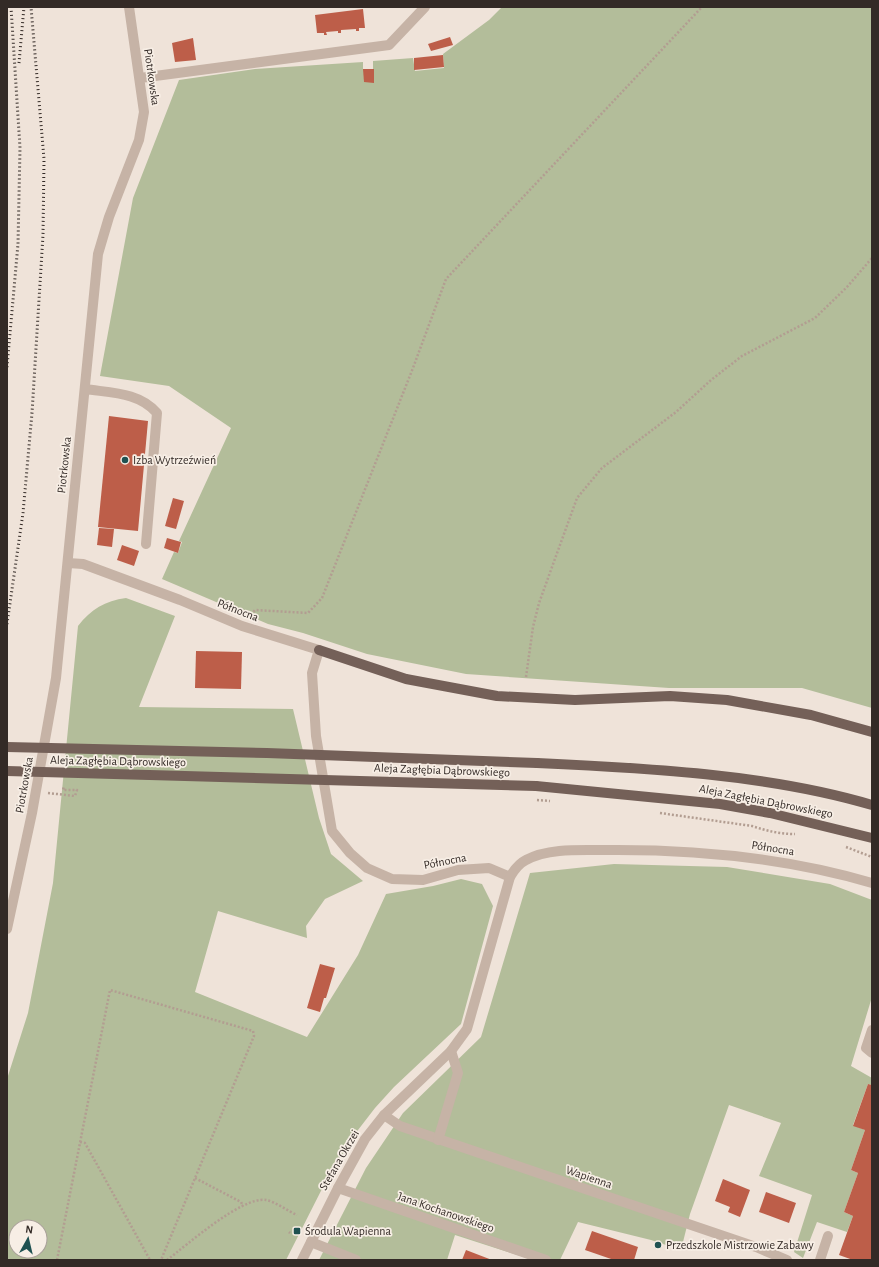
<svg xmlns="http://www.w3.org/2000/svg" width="879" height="1267" viewBox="0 0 879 1267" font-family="'Alegreya Sans',sans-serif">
	<rect width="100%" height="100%" fill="#efe3d9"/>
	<!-- green -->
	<g fill="#b3bd9a" fill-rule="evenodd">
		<polygon points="502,7 872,7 872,708 802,688 669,688 466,674 367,654 303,633 268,624 162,579 174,552 178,553 182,542 179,541 231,428 169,386 100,376 133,198 179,80 255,69 363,62 363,69 373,69 373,61 413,58 415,71 444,68 443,54 489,20"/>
		<path d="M126,598L175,616L139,707L293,709L319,818L331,854L363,881L325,899L306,926L307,938L218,911L195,992L307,1037L358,955L386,894L433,886L461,879L482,884L493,906L461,1024L394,1087L375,1108L358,1130L328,1177L286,1260H7V1079L28,1013L53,883L78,626C91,609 105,601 126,598ZM16,1227H40V1251H16Z"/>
		<polygon points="614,864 727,867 830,884 872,900 872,997 851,1066 872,1078 872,1085 868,1084 853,1125 865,1130 851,1170 858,1173 844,1212 853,1216 847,1232 817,1222 803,1258 794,1252 812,1195 759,1176 781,1123 729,1105 690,1214 681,1250 651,1240 578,1222 560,1260 533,1260 455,1235 447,1260 319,1260 366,1168 403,1113 481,1037 530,873"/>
	</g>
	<!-- building -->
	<g fill="#bd5e49">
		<polygon points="363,9 365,28 359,28 359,31 356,31 356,29 341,30 341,33 338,33 338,31 326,32 327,35 324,35 324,33 317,33 315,15"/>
		<polygon points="450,37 453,45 431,51 428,44"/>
		<polygon points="193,38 196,60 175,62 172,43"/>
		<polygon points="443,55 444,67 414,70 414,58"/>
		<polygon points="363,69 374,69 374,83 364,82"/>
		<polygon points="109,416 148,421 138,531 98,527"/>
		<polygon points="173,498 184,501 176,529 165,526"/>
		<polygon points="99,528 114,529 112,547 97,545"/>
		<polygon points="167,538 181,542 178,553 164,548"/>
		<polygon points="122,545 139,551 134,566 117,560"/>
		<polygon points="196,651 242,652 241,689 195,688"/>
		<polygon points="320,964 335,968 326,998 324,998 320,1012 307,1008"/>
		<polygon points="868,1084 872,1085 872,1260 853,1260 839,1255 853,1216 844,1212 858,1173 851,1170 865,1130 853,1126"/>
		<polygon points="723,1179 750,1190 740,1217 728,1212 730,1207 715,1201"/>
		<polygon points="766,1192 796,1203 789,1223 759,1212"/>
		<polygon points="592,1231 638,1247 634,1260 614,1260 585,1250"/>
		<polygon points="466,1250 492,1260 462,1260"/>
	</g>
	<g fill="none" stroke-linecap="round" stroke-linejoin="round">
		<!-- path -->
		<g stroke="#b29d91" stroke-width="2.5" stroke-dasharray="2 2" stroke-linecap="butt">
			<polyline points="251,615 255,610 308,613 322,598 413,368 446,279 702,7"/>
			<polyline points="526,677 533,627 539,603 577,498 602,468 676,412 711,380 742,356 815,318 847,287 872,258"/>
			<polyline points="48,793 75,796 77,790 63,790 64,786"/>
			<path d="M660,813L752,826C767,831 780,834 795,834"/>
			<polyline points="846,847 872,857"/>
			<polyline points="80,1142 85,1143 150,1260"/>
			<polyline points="195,1178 241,1202 243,1206"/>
			<polyline points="289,1232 290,1233"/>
			<polyline points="57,1260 110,990 253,1031 254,1036 161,1260"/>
			<path d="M167,1260C187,1245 242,1196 266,1200C276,1202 288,1211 297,1215"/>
		</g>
		<!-- service -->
		<g stroke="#c6b3a6" stroke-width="10">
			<polyline points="140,78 389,45 425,7"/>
			<path d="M85,389C111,393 139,392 157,413L146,544"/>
			<polyline points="820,1260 828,1236"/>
		</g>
		<!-- minor -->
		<g stroke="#c6b3a6" stroke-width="10">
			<polyline points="872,1030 866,1048 872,1053"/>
			<polyline points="384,1115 400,1126 756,1247 787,1260"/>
			<polyline points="438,1140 458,1073 451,1051"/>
			<polyline points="338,1188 546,1260"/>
			<polyline points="311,1242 356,1260"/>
		</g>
		<!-- tertiary -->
		<g stroke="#c6b3a6" stroke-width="10">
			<polyline points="68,563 83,564 180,600 242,626 319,650 312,673 316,736 332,831 350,853 367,868 392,879 423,880 458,870 489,868 510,877"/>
			<polyline points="7,929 32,813 56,678 98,254 109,217 139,140 144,112 129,7"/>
			<path d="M302,1260L338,1188L365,1139L384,1115L451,1051L467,1029L510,877C514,870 518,864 526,860C548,848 580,850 604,850C695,849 784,857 872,883"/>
		</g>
		<!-- primary -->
		<g stroke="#746058" stroke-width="10">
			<polyline points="319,650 406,679 497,696 575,700 670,696 727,700 811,715 872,732"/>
			<path d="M537,763C645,768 768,774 872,805"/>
			<polyline points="536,786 720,804 770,813 872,838"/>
		</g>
		<!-- rail -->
		<g stroke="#332a26" stroke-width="3" stroke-dasharray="1 3" stroke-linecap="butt">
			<polyline points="19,63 24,7"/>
			<polyline points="7,367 18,244 20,148 11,7"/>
			<polyline points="7,624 23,513 32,413 43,235 44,159 31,7"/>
		</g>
		<!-- path-bridge -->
		<polyline stroke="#b29d91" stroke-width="2.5" stroke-dasharray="2 2" stroke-linecap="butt" points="537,800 550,801"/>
		<!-- primary-bridge -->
		<g stroke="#746058" stroke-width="10">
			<polyline points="7,747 267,753 537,763"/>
			<polyline points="7,771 536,786"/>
		</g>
	</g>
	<!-- markers -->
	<g fill="#1f5151" stroke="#f7eee5" stroke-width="1.5">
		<circle cx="125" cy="460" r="4"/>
		<rect x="293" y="1227" width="8" height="8" rx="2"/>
		<circle cx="658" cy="1245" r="4"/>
	</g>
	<g text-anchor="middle" stroke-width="3.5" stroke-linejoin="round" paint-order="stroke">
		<!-- street labels -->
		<g font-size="12" fill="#332a26" stroke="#f7eee5">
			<text transform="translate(152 77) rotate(82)" y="4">Piotrkowska</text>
			<text transform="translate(64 465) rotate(-84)" y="4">Piotrkowska</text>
			<text transform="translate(238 610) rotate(21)" y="4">Północna</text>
			<text transform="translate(118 761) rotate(1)" y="4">Aleja Zagłębia Dąbrowskiego</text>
			<text transform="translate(442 770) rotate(2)" y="4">Aleja Zagłębia Dąbrowskiego</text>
			<text transform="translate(24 785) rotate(-80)" y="4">Piotrkowska</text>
			<text transform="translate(766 801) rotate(11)" y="4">Aleja Zagłębia Dąbrowskiego</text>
			<text transform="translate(773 848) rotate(9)" y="4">Północna</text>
			<text transform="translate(445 861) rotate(-11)" y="4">Północna</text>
			<text transform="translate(339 1160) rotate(-60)" y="4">Stefana Okrzei</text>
			<text transform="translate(589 1177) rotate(19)" y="4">Wapienna</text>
			<text transform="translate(446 1212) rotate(19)" y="4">Jana Kochanowskiego</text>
		</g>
		<!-- poi labels -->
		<g font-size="12" fill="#332a26" stroke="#f7eee5" text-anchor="start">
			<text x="133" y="464">Izba Wytrzeźwień</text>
			<text x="305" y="1235">Środula Wapienna</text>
			<text x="666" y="1249">Przedszkole Mistrzowie Zabawy</text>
		</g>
	</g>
	<!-- border -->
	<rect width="879" height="1267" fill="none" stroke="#332a26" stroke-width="16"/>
	<!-- north arrow -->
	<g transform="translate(28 1239) rotate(8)"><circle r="19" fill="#f7eee5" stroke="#a9a099"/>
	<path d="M0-3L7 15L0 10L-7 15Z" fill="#1f5151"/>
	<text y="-6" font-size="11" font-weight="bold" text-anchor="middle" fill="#332a26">N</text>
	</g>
</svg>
